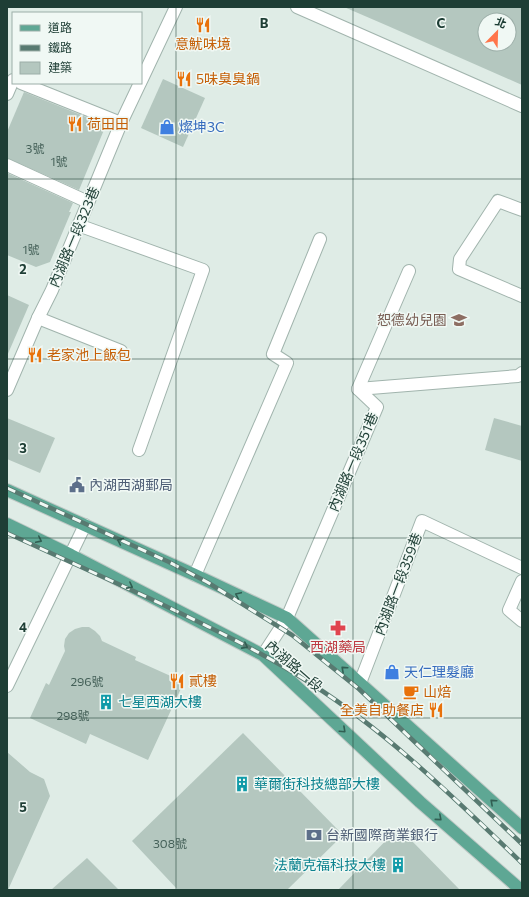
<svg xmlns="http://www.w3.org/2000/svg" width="529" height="897" viewBox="0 0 529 897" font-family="Commissioner,'Noto Sans TC',sans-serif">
	<rect width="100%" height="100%" fill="#dfece6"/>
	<!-- building -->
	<g fill="#b4c7bf" fill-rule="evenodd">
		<path d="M344,7H522V85L388,26ZM485,20H509V44H485Z"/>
		<polygon points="163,79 205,98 183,147 141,128"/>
		<polygon points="24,92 106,125 79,190 7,158 7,132"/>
		<polygon points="7,173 73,203 69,212 71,212 50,262 36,267 7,255"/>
		<polygon points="7,295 29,305 7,356"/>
		<polygon points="7,418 55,438 40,473 7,459"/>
		<polygon points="494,418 522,426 522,461 485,450"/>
		<polygon points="82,627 89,627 95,631 100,636 102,641 136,657 135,660 184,682 148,760 90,734 86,744 30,718 46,683 49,685 65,651 64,646 65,639 69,633 75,629"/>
		<polygon points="243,733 343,835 287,890 178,890 132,841"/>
		<polygon points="7,752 30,772 44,779 50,796 8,890"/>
		<polygon points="397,829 409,838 460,890 338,890"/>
		<polygon points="87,858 119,890 51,890"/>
	</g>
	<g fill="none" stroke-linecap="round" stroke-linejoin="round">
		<defs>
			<g id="minor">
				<polyline points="297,7 522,106"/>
				<polyline points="141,81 176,7"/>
				<polyline points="21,83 121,123"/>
				<polyline points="7,94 13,80"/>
				<polyline points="7,165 88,202"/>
				<polyline points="522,210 498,201 460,259 459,269 522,296"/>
				<polyline points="78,225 203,270 139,450"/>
				<polyline points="38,318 121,351"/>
				<polyline points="358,389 518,376 522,373"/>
				<polyline points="7,390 38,318 52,290 121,123 140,83"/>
				<polyline points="195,575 287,363 273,354 320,239"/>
				<polyline points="522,581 509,610 522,621"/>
				<polyline points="263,655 287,618 377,407 358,389 409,271"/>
				<polyline points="360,683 422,521 522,568"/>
				<polyline points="7,686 85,525"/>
			</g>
			<g id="major">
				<polyline points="7,490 195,575 287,618 522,828"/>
				<polyline points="7,524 71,555 263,655 420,802 521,890"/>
			</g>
		</defs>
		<!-- minor casing -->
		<use href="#minor" stroke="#a1b4ad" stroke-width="14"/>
		<!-- major casing -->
		<use href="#major" stroke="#c0c9c6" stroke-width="14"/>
		<!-- minor -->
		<use href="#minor" stroke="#fff" stroke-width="12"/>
		<!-- major -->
		<use href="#major" stroke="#5ea794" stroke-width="12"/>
		<defs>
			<g id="rail">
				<polyline points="7,488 169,562 207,582 292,635 359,689 522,844"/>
				<path d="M7,533C55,555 103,577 151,599C205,625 259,650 310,683C389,733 455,799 522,863"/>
			</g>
		</defs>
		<!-- rail casing -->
		<use href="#rail" stroke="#587a71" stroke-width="4.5"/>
		<!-- rail -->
		<use href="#rail" stroke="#f0f8f4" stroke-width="3" stroke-dasharray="9" stroke-linecap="butt"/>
	</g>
	<!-- one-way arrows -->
	<defs><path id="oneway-chevron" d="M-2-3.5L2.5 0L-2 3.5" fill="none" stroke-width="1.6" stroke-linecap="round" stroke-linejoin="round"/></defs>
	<g stroke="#315e52">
		<use href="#oneway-chevron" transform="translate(39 540) rotate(26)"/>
		<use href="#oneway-chevron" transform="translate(120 541) rotate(-156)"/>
		<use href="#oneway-chevron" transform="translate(130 586) rotate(28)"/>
		<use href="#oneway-chevron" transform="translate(238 595) rotate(-155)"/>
		<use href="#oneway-chevron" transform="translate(245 646) rotate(28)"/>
		<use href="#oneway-chevron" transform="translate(344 669) rotate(-138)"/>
		<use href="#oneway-chevron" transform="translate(343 730) rotate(43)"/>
		<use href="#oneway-chevron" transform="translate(493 802) rotate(-138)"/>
		<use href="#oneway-chevron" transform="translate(439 818) rotate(41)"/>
	</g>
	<!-- grid -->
	<path fill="none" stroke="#1e3e35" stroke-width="1" stroke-opacity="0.55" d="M176,7V890M353,7V890M7,179H522M7,359H522M7,538H522M7,718H522"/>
	<!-- icons -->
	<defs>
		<symbol id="restaurant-bare" viewBox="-9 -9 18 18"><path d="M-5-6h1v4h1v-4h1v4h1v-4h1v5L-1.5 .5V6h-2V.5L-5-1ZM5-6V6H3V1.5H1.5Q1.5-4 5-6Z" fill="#e8710a" stroke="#f0f8f4" stroke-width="2.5" paint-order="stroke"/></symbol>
		<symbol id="shop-bare" viewBox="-9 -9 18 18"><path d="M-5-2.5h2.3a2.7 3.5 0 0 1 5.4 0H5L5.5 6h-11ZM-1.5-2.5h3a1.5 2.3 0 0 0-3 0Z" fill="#3f7fe0" stroke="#f0f8f4" stroke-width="2.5" paint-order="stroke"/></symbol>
		<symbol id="school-bare" viewBox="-9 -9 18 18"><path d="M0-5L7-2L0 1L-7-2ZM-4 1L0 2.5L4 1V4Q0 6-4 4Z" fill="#8d6e63" stroke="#f0f8f4" stroke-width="2.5" paint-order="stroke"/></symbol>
		<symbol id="civic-bare" viewBox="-9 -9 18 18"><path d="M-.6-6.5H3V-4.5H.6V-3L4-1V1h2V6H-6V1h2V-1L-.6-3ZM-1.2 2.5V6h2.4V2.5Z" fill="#5c6f8a" stroke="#f0f8f4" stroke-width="2.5" paint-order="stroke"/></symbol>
		<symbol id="pharmacy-bare" viewBox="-9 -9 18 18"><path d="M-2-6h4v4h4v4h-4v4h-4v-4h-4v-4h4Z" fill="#e0444e" stroke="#f0f8f4" stroke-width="2.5" paint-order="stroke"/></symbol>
		<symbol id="cafe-bare" viewBox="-9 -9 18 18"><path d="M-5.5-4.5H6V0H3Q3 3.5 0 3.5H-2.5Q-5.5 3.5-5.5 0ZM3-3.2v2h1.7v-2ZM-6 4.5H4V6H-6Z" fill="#e8710a" stroke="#f0f8f4" stroke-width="2.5" paint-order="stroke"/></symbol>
		<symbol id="building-bare" viewBox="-9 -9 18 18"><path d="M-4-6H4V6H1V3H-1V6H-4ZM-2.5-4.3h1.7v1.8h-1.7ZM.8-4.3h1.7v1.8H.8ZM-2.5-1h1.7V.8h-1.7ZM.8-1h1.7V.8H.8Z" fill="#0f9aa8" stroke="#f0f8f4" stroke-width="2.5" paint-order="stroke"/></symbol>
		<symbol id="bank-bare" viewBox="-9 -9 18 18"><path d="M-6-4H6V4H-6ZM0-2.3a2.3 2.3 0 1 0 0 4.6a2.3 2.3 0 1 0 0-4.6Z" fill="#5c6f8a" stroke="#f0f8f4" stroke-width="2.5" paint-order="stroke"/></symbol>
	</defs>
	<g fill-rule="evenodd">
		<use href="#restaurant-bare" x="192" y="14" width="22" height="22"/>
		<use href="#restaurant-bare" x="173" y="68" width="22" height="22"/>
		<use href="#restaurant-bare" x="64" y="113" width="22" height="22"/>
		<use href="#shop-bare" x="156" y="116" width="22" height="22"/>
		<use href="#school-bare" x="448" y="309" width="22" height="22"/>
		<use href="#restaurant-bare" x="24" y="344" width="22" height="22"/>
		<use href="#civic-bare" x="66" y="474" width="22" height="22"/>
		<use href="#pharmacy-bare" x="327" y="617" width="22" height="22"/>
		<use href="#shop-bare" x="381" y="661" width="22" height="22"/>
		<use href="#restaurant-bare" x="166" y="670" width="22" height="22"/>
		<use href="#cafe-bare" x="400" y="681" width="22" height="22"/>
		<use href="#building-bare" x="95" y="691" width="22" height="22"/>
		<use href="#restaurant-bare" x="425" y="699" width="22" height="22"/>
		<use href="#building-bare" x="231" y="773" width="22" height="22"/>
		<use href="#bank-bare" x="303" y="824" width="22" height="22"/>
		<use href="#building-bare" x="387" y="854" width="22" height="22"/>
	</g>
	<g text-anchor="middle" stroke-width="3" stroke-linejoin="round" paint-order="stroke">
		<!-- number labels -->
		<g font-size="12" fill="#446058">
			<text x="35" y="153">3號</text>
			<text x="59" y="166">1號</text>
			<text x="31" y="254">1號</text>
			<text x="87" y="686">296號</text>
			<text x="73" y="720">298號</text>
			<text x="170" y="848">308號</text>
		</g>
		<!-- food labels -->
		<g font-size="14" fill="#c56008" stroke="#f0f8f4" text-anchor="start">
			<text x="203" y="49" text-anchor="middle">意魷味境</text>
			<text x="196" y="84">5味臭臭鍋</text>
			<text x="87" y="129">荷田田</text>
			<text x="47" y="360">老家池上飯包</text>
			<text x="189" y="686">貳樓</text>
			<text x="423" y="697">山焙</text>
			<text x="424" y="715" text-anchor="end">全美自助餐店</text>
		</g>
		<!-- shop labels -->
		<g font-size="14" fill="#366cbe" stroke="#f0f8f4" text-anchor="start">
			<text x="179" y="132">燦坤3C</text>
			<text x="404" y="677">天仁理髮廳</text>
		</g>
		<!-- street labels -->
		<g font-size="14" fill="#1e3e35" stroke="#f0f8f4">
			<text transform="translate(74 237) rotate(-67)" y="5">內湖路一段323巷</text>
			<text transform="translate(353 462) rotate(-67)" y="5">內湖路一段351巷</text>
			<text transform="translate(398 584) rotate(-69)" y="5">內湖路一段359巷</text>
			<text transform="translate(294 666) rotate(41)" y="5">內湖路一段</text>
		</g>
		<!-- education labels -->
		<g font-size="14" fill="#785e54" stroke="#f0f8f4" text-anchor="end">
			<text x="447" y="325">恕德幼兒園</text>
		</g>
		<!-- service labels -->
		<g font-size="14" fill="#4e5e75" stroke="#f0f8f4" text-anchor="start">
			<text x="89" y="490">內湖西湖郵局</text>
			<text x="326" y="840">台新國際商業銀行</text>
		</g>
		<!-- health labels -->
		<g font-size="14" fill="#be3a42" stroke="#f0f8f4">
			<text x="338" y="652">西湖藥局</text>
		</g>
		<!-- culture labels -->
		<g font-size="14" fill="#0d838f" stroke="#f0f8f4" text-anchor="start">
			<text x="118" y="707">七星西湖大樓</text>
			<text x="254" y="789">華爾街科技總部大樓</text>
			<text x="386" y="870" text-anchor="end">法蘭克福科技大樓</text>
		</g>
	</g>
	<g font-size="13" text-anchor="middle" font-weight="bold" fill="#1e3e35" stroke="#f0f8f4" stroke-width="3" stroke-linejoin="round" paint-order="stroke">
		<text x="264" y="28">B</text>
		<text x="441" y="28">C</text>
		<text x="23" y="274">2</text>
		<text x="23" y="453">3</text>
		<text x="23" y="632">4</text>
		<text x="23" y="812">5</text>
	</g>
	<!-- border -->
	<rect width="529" height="897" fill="none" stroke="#1e3e35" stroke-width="16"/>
	<!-- legend -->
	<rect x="12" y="12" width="130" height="72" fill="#f0f8f4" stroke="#9caea8"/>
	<rect x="20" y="25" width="20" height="6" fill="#5ea794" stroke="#9caea8"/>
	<text x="48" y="32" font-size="12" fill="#1e3e35">道路</text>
	<rect x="20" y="45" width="20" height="6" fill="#587a71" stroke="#9caea8"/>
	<text x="48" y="52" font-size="12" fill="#1e3e35">鐵路</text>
	<rect x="20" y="62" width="20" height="12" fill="#b4c7bf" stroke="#9caea8"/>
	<text x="48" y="72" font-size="12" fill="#1e3e35">建築</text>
	<!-- north arrow -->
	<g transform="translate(497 32) rotate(23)"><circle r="19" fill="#f0f8f4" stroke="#9caea8"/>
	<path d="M0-3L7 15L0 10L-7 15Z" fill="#ff754a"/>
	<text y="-6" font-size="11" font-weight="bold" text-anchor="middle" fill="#1e3e35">北</text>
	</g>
</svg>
